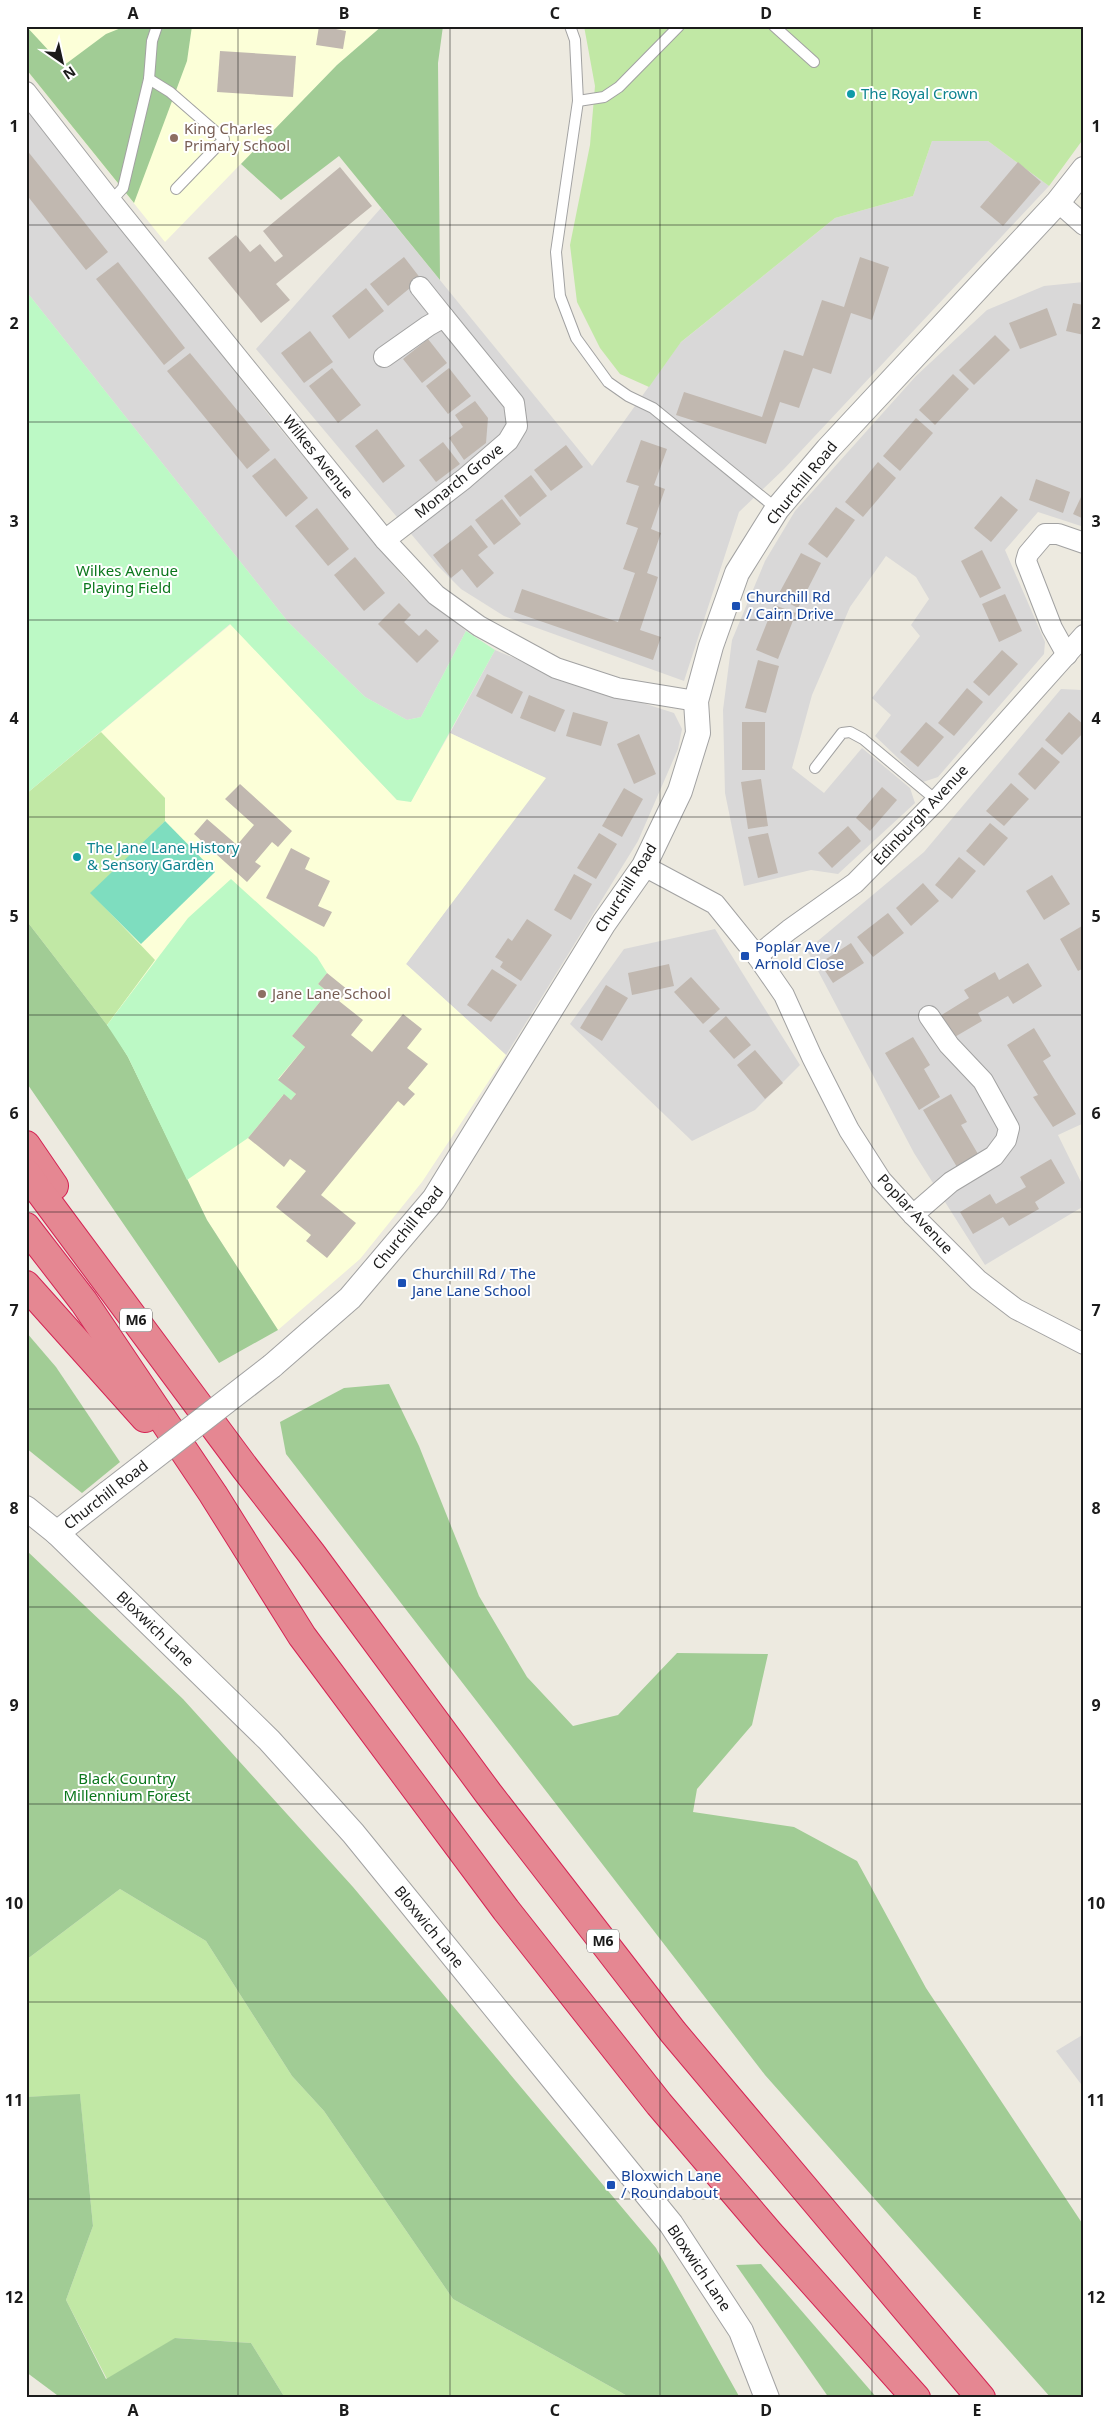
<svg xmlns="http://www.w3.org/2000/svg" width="1110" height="2424" viewBox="0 0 1110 2424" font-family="'Noto Sans',sans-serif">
	<rect width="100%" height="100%" fill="#edeae0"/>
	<!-- residential -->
	<g fill="#d9d8d8">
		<polygon points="26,108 276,424 406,580 466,631 421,717 407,720 365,697 288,622 26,291"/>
		<polygon points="932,141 988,141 1049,186 784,469 739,512 684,681 504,616 461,589 438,566 256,349 381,208 592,466 680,343 835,218 913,196"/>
		<polygon points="1084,282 1084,527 1038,512 1005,550 1045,642 1044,654 938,777 923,782 875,736 891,715 872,698 920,636 911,625 929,599 916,577 886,556 850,607 812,695 792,768 824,793 862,748 910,788 915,803 838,874 811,870 744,886 725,793 723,710 732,640 765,561 795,511 916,376 987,310 1044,286"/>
		<polygon points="495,650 556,675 674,713 682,729 678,749 638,841 506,1055 406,964 545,778 450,733"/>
		<polygon points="1084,688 1084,1123 1058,1135 1084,1188 1084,1206 985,1265 914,1153 807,950 924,852 1061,689 1082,690"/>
		<polygon points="715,929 800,1065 755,1110 692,1141 570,1024 624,949"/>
		<polygon points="1084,2034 1084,2088 1056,2051"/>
	</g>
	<!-- education -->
	<g fill="#fcffd8">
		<polygon points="26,26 382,26 337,65 165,242 26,69"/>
		<polygon points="231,624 397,800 411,801 450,733 546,778 406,964 506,1055 422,1182 360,1259 278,1330 207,1220 128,1057 114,1034 26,920 26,794"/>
	</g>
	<!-- grass -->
	<g fill="#c1e8a5">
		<polygon points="584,26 1084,26 1084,138 1049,186 988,141 932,141 913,196 835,218 681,342 649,387 620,374 600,348 577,302 570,245 590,145 595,86"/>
		<polygon points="101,732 165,798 165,821 91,893 155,960 107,1025 26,920 26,794"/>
		<polygon points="120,1889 206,1941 292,2076 324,2111 453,2299 631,2398 285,2398 251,2343 176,2338 107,2379 66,2300 93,2226 80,2095 26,2097 26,1960"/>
	</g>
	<!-- forest -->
	<g fill="#a1cc95">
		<polygon points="26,26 63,66 106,34 126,26 192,26 187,61 134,203 26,69"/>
		<polygon points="382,26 443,26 438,63 440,280 339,156 281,200 241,164 337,65"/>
		<polygon points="26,920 114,1034 128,1057 207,1220 278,1330 219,1363 26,1082"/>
		<polygon points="26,1332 56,1367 120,1462 82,1493 26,1448"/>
		<polygon points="389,1384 419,1446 479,1596 527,1677 573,1726 618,1715 677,1653 768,1654 752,1725 697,1789 693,1812 794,1827 857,1861 926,1988 1084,2226 1084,2398 1051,2398 765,2075 286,1454 280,1422 344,1388"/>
		<polygon points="26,1550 183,1699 353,1887 656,2248 740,2398 631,2398 453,2299 324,2111 292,2076 206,1941 120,1889 26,1960"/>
		<polygon points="80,2094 93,2226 66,2300 106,2379 175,2338 251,2343 285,2398 61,2398 26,2372 26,2097"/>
		<polygon points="761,2264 877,2398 829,2398 736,2265"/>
	</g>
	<!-- park -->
	<g fill="#bcf9c5">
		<polygon points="26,291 288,622 365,697 407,720 421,717 466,631 495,650 411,802 397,800 230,624 26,794"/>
		<polygon points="231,879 317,957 327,973 318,984 328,992 292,1036 305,1047 278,1079 296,1094 291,1100 283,1095 248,1138 187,1180 128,1057 107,1025 188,918"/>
	</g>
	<!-- pitch -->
	<polygon fill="#7eddbf" points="165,821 215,872 141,944 90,893"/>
	<!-- building -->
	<g fill="#c1b8b0">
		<polygon points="319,26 337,26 336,29 346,31 343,49 316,45"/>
		<polygon points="220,51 296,56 293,97 217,92"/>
		<polygon points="26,149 108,252 86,270 26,194"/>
		<polygon points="1018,162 1041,182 1003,226 980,207"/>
		<polygon points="340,167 372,206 276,284 290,300 261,323 208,258 236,235 250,252 260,244 275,262 283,256 263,231"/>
		<polygon points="404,257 421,279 388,306 370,284"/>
		<polygon points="860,257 889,267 872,320 851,313 831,374 813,368 799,408 780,402 766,444 676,415 684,392 762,417 784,350 803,356 822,300 844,307"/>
		<polygon points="118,262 185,348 164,365 96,279"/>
		<polygon points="366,288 384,311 349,339 332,316"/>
		<polygon points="1073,303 1084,305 1084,335 1066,331"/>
		<polygon points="1047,308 1057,335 1020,349 1009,323"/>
		<polygon points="310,331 333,362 304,383 281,353"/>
		<polygon points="995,335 1010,350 974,385 959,370"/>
		<polygon points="428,339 447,363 422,383 403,359"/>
		<polygon points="190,353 270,450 247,469 167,371"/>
		<polygon points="332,368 361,405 338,423 309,386"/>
		<polygon points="449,368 471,396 448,414 426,386"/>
		<polygon points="953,374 969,389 935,425 919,410"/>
		<polygon points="475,401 488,418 486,443 464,460 449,438 463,427 455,415"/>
		<polygon points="916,418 933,433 900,471 883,456"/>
		<polygon points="377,429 405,466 383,483 355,446"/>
		<polygon points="641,440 667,449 654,485 665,489 651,529 661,533 647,573 658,577 640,630 661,637 653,660 514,612 522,589 618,622 635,573 623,569 638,528 626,524 639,486 626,482"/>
		<polygon points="443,442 460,464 436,482 419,460"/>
		<polygon points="566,445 583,467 551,491 534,470"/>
		<polygon points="275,458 308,498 286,517 252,476"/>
		<polygon points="878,462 896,478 863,517 845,502"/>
		<polygon points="531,475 547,496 520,517 504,496"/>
		<polygon points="1036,479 1070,492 1063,513 1029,500"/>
		<polygon points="1082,495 1084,496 1084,519 1073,514"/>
		<polygon points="1001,496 1018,510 991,542 974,528"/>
		<polygon points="502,499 521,524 494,545 475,520"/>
		<polygon points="836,507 855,520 827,558 808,544"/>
		<polygon points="317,508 349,549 328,566 295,526"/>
		<polygon points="471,525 488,547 478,555 494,573 477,588 462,569 451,578 433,555"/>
		<polygon points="982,550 1001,588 980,598 961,561"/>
		<polygon points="801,553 821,563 798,608 777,597"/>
		<polygon points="355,557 385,593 364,611 334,575"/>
		<polygon points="1005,594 1022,631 999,642 982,604"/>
		<polygon points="399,603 411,615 404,622 419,636 426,629 439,641 417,663 378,624"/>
		<polygon points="774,605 796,613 778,659 756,650"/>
		<polygon points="1002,650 1018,664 989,696 973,682"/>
		<polygon points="758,660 779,666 766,713 745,708"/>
		<polygon points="487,674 523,692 512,714 476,696"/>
		<polygon points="967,688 983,702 954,736 938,723"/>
		<polygon points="529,695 565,710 555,732 520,718"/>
		<polygon points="573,712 608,722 601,746 566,736"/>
		<polygon points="1069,712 1084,725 1084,732 1062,755 1045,740"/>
		<rect x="742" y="722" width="23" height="48"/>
		<polygon points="926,722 944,737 918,767 900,752"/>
		<polygon points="639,734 656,774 634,784 617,744"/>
		<polygon points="1042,747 1060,762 1035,790 1018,774"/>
		<polygon points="761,779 768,826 748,829 741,782"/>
		<polygon points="1011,783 1029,799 1004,826 986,811"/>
		<polygon points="240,784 292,831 278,847 272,842 255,862 261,866 247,882 194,834 207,819 237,845 254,825 225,799"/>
		<polygon points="882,787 897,800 870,831 856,818"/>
		<polygon points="624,788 643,799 622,837 602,826"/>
		<polygon points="990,823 1008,838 984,866 966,851"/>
		<polygon points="848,826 861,841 832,868 818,853"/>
		<polygon points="599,833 617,844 596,879 577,868"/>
		<polygon points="768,833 778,873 758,878 748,837"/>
		<polygon points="291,848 310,858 305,869 330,881 318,906 332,912 324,927 266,898"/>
		<polygon points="959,857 976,871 952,899 935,885"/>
		<polygon points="574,874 592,884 571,920 554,910"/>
		<polygon points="1052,875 1070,904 1044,920 1026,891"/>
		<polygon points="923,883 939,901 911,926 896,908"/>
		<polygon points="888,913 904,933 873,957 857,937"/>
		<polygon points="527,919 552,935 521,981 500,967 503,962 495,957 508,938 512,941"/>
		<polygon points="1082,926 1084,968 1078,971 1060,939"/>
		<polygon points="851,943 864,963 833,983 820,963"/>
		<polygon points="1028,963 1042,986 1013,1004 1008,996 978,1013 982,1021 953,1038 940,1016 969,998 964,990 995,972 999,980"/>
		<polygon points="669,964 674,986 632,995 628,973"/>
		<polygon points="492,969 517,985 491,1022 467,1005"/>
		<polygon points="327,973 348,990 339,1001 363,1020 351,1035 372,1052 403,1014 422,1029 407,1048 428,1064 408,1088 415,1094 404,1106 398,1101 321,1195 356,1223 327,1258 306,1241 311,1235 276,1207 306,1171 290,1159 284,1167 248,1138 284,1094 291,1100 296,1094 278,1080 305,1047 292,1036 328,992 318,984"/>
		<polygon points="691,977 720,1009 703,1024 674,992"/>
		<polygon points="606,985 628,998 602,1041 580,1028"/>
		<polygon points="726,1016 751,1045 734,1059 709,1031"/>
		<polygon points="1034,1028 1051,1056 1043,1061 1076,1114 1053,1127 1033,1097 1038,1095 1007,1045"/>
		<polygon points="913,1037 930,1065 924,1069 940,1097 919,1110 885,1053"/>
		<polygon points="755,1050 783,1083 765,1099 737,1065"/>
		<polygon points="951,1094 967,1122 961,1125 978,1154 957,1167 923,1110"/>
		<polygon points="1051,1159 1065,1183 1035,1202 1039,1209 1009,1226 1003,1217 973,1234 960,1212 990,1194 996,1204 1026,1187 1020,1177"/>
	</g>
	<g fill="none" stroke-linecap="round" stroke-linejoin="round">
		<defs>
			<g id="service">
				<polyline points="570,26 575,40 578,101 556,252 560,296 576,338 608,382 628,396 653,408 777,509"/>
				<polyline points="774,26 814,62"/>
				<polyline points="149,79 170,92 224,139 176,189"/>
				<polyline points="578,101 604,97 619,87 679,26"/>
				<polyline points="111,201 123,188 149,79 152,41 157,26"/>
				<polyline points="815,768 842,733 850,732 863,739 936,800"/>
			</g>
			<g id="minor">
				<polyline points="26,92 111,201 385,540 436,595 479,626 556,668 617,688 696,701"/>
				<polyline points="1058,202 1084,225"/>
				<polyline points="420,287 444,317"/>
				<polyline points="384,357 428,326 444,317 514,403 517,426 508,441 464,479 385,540"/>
				<polyline points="1067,655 1052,628 1026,561 1028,554 1045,534 1058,534 1084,543"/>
				<polyline points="644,866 715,904 757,956 784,995 812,1057 849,1130 881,1180 913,1215 978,1280 1016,1309 1084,1344"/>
				<polyline points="757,956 789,930 855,883 935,802 1084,635"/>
				<polyline points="913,1215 951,1182 994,1156 1006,1140 1009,1128 983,1081 949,1045 929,1016"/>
			</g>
			<g id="tertiary">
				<polyline points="272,1366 350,1298 434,1199 604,923 644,866 680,791 698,733 696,701 711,646 737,573 777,509 828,449 1058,202 1084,169"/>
				<polyline points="26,1508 57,1533 269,1740 353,1833 671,2224 741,2331 767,2398"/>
				<polyline points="57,1533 108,1493"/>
			</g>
			<g id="motorway">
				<polyline points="26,1145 54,1186"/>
				<polyline points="26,1173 245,1468 311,1553 488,1793 673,2032 981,2398"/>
				<polyline points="26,1227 84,1302 213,1494 302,1636 506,1910 659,2104 769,2233 916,2398"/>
				<polyline points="26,1285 145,1418"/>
			</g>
		</defs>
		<!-- service casing -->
		<use href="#service" stroke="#a2a2a2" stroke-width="12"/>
		<!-- minor casing -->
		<use href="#minor" stroke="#a2a2a2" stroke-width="22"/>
		<!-- tertiary casing -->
		<use href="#tertiary" stroke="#a2a2a2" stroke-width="26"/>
		<!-- motorway casing -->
		<use href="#motorway" stroke="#d52454" stroke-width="30"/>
		<!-- service -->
		<use href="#service" stroke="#fff" stroke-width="10"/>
		<!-- minor -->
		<use href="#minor" stroke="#fff" stroke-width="20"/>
		<!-- tertiary -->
		<use href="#tertiary" stroke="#fff" stroke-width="24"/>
		<!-- motorway -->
		<use href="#motorway" stroke="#e58792" stroke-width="28"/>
		<defs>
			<polyline id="tertiary-bridge" points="108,1493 272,1366"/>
		</defs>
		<!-- tertiary-bridge casing -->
		<use href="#tertiary-bridge" stroke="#a2a2a2" stroke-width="26" stroke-linecap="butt"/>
		<!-- tertiary-bridge -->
		<use href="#tertiary-bridge" stroke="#fff" stroke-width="24"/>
	</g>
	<!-- grid -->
	<path fill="none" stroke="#1b1b1b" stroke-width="1" stroke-opacity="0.55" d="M238,26V2398M450,26V2398M660,26V2398M872,26V2398M26,225H1084M26,422H1084M26,620H1084M26,817H1084M26,1015H1084M26,1212H1084M26,1409H1084M26,1607H1084M26,1804H1084M26,2002H1084M26,2199H1084"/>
	<!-- markers -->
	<g fill="#0f9aa8" stroke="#fff" stroke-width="2">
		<circle cx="851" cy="94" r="5"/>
		<circle cx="77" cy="857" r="5"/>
	</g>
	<g fill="#8d6e63" stroke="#fff" stroke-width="2">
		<circle cx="174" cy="138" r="5"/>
		<circle cx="262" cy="994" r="5"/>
	</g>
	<g fill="#1a4fb4" stroke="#fff" stroke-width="2">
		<rect x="731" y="601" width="10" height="10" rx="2.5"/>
		<rect x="740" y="951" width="10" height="10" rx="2.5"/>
		<rect x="397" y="1278" width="10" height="10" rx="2.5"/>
		<rect x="606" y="2180" width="10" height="10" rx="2.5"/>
	</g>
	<g text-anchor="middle" stroke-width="4" stroke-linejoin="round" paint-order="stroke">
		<!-- shield labels -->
		<g fill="#fff" stroke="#5f5f5f" stroke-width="1">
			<rect x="120" y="1308.5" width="32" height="23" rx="4"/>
			<rect x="587" y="1929.5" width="32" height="23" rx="4"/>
		</g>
		<g font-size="14" font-weight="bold" fill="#1b1b1b">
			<text x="136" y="1325">M6</text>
			<text x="603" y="1946">M6</text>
		</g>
		<!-- culture labels -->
		<g font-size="15" fill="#0d838f" stroke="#fff" text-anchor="start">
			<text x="861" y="99">The Royal Crown</text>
			<text x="87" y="853">The Jane Lane History<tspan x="87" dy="17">&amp; Sensory Garden</tspan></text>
		</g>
		<!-- education labels -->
		<g font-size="15" fill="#785e54" stroke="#fff" text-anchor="start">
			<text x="184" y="134">King Charles<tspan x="184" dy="17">Primary School</tspan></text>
			<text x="272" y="999">Jane Lane School</text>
		</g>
		<!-- street labels -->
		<g font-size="15" fill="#1b1b1b" stroke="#fff">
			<text transform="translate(318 457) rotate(51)" y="5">Wilkes Avenue</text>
			<text transform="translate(459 481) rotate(-39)" y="5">Monarch Grove</text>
			<text transform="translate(802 483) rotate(-51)" y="5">Churchill Road</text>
			<text transform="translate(921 815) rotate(-47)" y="5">Edinburgh Avenue</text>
			<text transform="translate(626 888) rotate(-58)" y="5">Churchill Road</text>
			<text transform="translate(915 1214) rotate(47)" y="5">Poplar Avenue</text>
			<text transform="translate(408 1228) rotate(-51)" y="5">Churchill Road</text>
			<text transform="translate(106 1495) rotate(-38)" y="5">Churchill Road</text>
			<text transform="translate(155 1629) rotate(44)" y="5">Bloxwich Lane</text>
			<text transform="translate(429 1927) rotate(51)" y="5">Bloxwich Lane</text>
			<text transform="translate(699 2268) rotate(56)" y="5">Bloxwich Lane</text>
		</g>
		<!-- park labels -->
		<g font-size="15" fill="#0b771c" stroke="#fff">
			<text x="127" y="576">Wilkes Avenue<tspan x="127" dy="17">Playing Field</tspan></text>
			<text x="127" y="1784">Black Country<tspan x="127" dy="17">Millennium Forest</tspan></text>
		</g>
		<!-- transit labels -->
		<g font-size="15" fill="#164399" stroke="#fff" text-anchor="start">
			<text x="746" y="602">Churchill Rd<tspan x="746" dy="17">/ Cairn Drive</tspan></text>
			<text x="755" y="952">Poplar Ave /<tspan x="755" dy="17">Arnold Close</tspan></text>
			<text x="412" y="1279">Churchill Rd / The<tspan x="412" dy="17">Jane Lane School</tspan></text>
			<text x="621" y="2181">Bloxwich Lane<tspan x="621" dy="17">/ Roundabout</tspan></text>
		</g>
	</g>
	<!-- border -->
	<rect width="1110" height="2424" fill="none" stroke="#ffffff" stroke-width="55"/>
	<!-- north arrow -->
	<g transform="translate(62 62) rotate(146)" stroke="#ffffff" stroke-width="4" paint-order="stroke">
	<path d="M0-4L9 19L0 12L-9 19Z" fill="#1b1b1b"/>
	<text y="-8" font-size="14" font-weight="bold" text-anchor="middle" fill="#1b1b1b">N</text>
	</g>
	<rect x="28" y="28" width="1054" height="2368" fill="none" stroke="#1b1b1b" stroke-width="2"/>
	<g font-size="16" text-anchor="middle" font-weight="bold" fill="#1b1b1b">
		<text x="133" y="19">A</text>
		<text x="344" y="19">B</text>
		<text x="555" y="19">C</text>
		<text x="766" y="19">D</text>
		<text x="977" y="19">E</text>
		<text x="14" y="132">1</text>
		<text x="1096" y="132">1</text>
		<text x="14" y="329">2</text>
		<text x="1096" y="329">2</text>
		<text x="14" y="527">3</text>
		<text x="1096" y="527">3</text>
		<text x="14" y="724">4</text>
		<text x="1096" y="724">4</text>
		<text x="14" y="922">5</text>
		<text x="1096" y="922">5</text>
		<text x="14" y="1119">6</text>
		<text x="1096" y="1119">6</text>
		<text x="14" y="1316">7</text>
		<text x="1096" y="1316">7</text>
		<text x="14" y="1514">8</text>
		<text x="1096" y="1514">8</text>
		<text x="14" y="1711">9</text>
		<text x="1096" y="1711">9</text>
		<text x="14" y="1909">10</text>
		<text x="1096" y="1909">10</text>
		<text x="14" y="2106">11</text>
		<text x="1096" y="2106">11</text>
		<text x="14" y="2303">12</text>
		<text x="1096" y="2303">12</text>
		<text x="133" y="2416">A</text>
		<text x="344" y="2416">B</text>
		<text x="555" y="2416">C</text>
		<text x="766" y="2416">D</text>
		<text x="977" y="2416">E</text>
	</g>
</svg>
